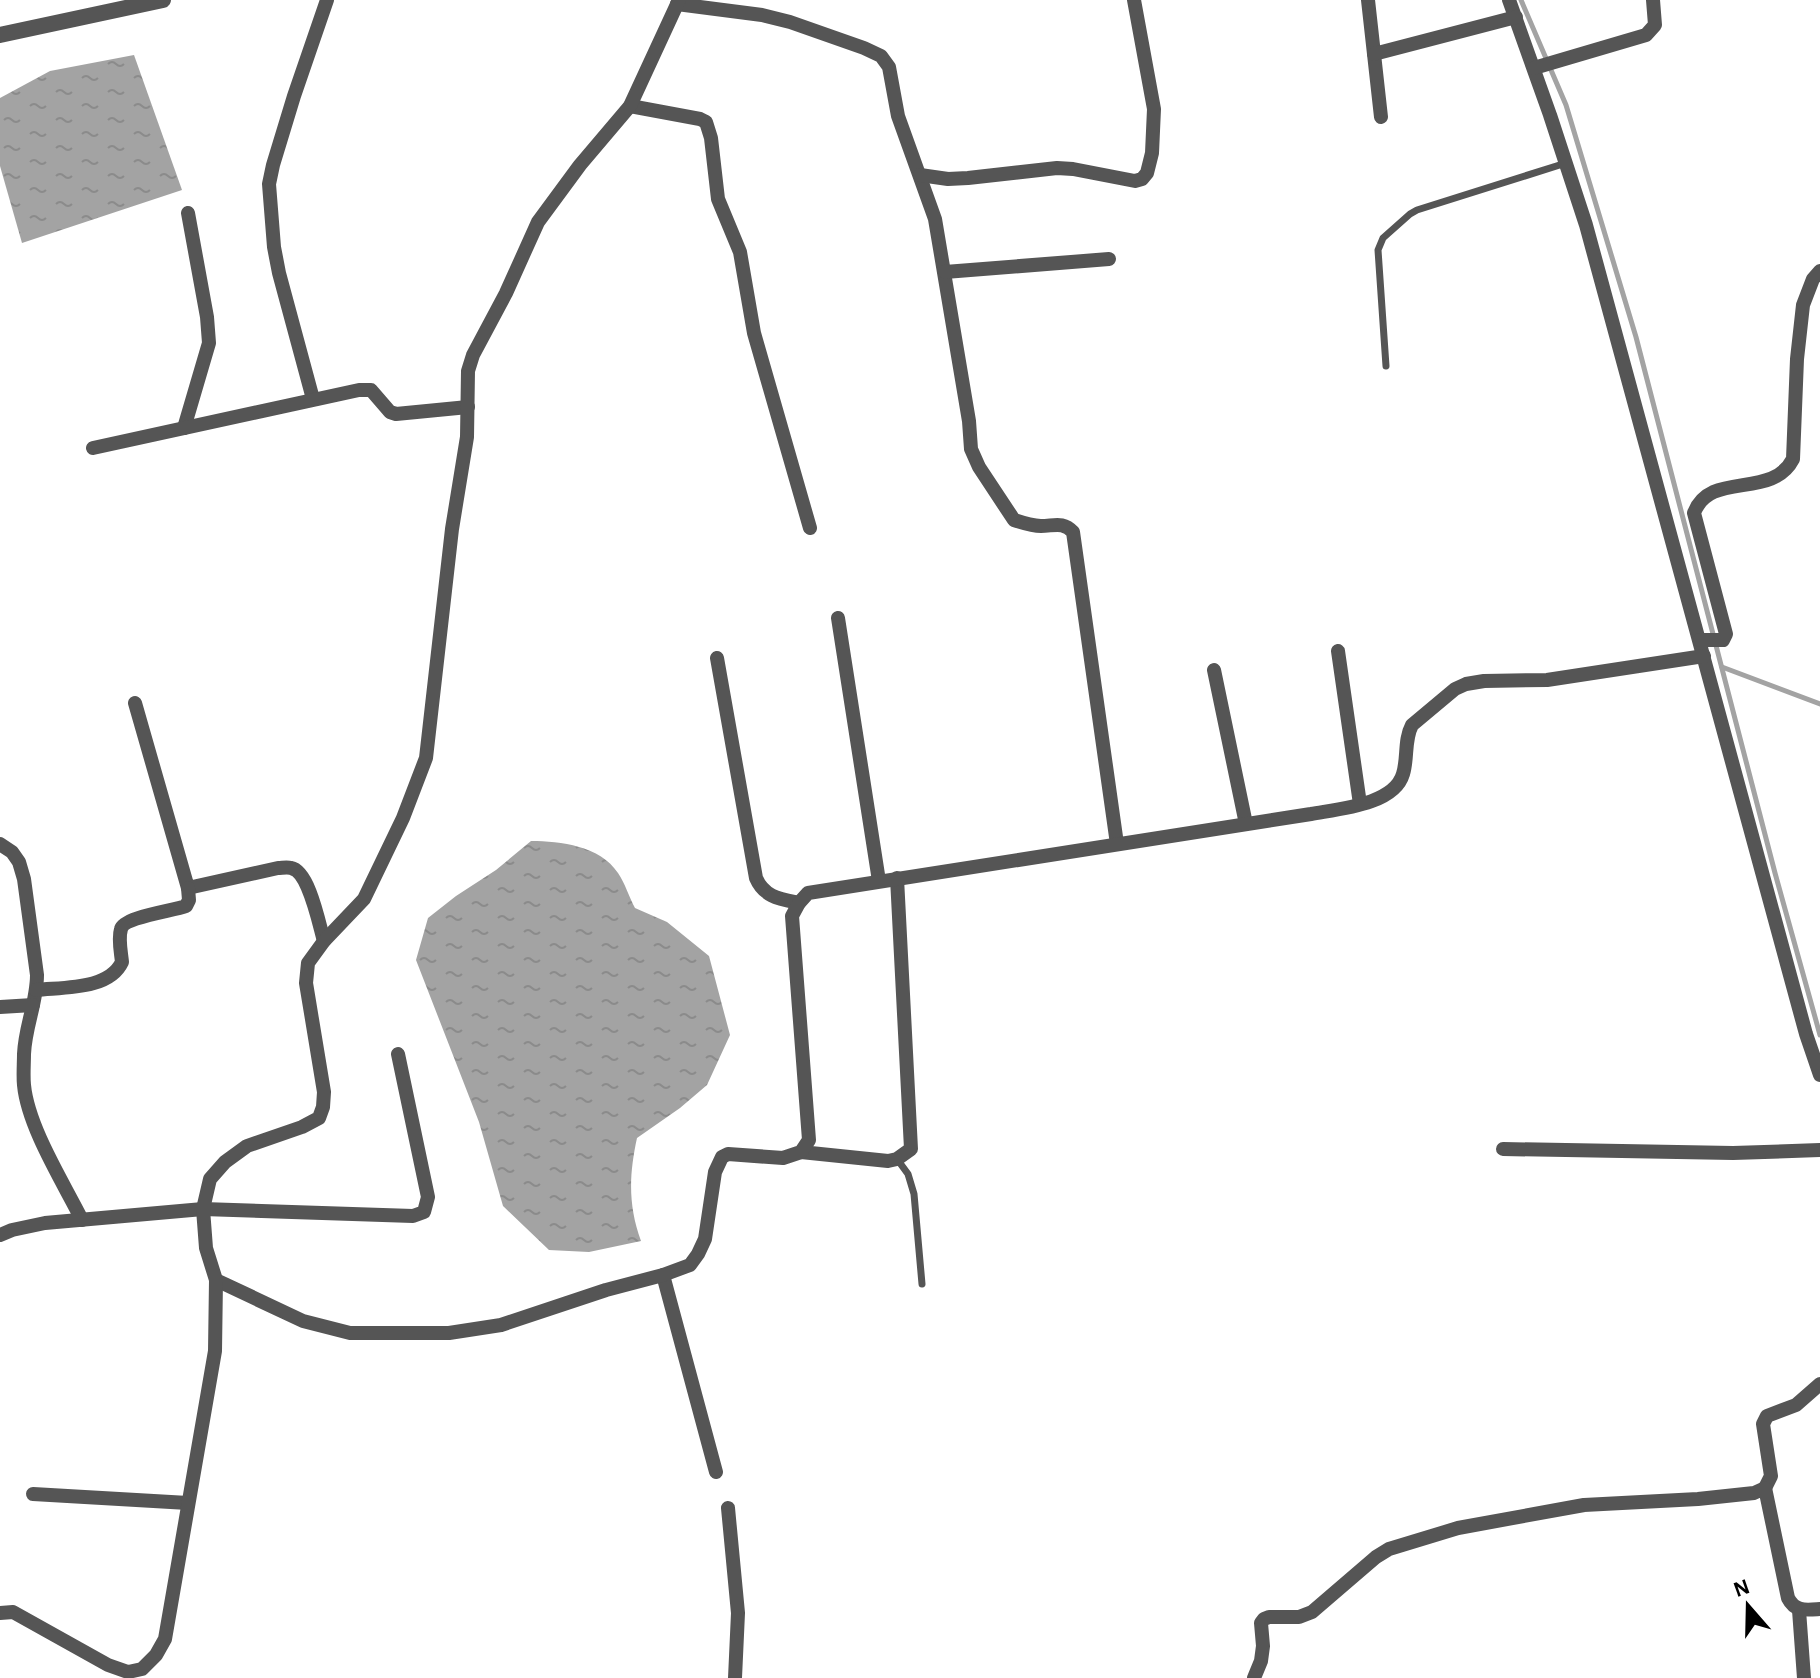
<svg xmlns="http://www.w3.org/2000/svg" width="1820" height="1678" viewBox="0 0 1820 1678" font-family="'Alegreya Sans',sans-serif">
	<defs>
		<pattern id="water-ripples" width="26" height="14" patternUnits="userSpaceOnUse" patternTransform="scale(2)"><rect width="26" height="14" fill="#a3a3a3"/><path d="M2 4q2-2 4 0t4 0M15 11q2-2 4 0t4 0" fill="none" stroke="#8b8b8b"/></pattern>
	</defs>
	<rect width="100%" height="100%" fill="#fff"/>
	<!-- water -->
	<g fill="url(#water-ripples)">
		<polygon points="134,55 182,190 22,243 0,166 0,98 50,71"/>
		<path d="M531,841C561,841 600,846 618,873C625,883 629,897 635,908L667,922L709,956L730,1035L707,1085L680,1108L637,1138C629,1175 628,1205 641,1241L589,1252L549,1250L503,1206L479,1122L416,960L428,918L456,896L496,870Z"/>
	</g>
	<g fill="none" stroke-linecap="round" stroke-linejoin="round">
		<!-- stream -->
		<g stroke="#a3a3a3" stroke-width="5">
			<polyline points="1521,0 1566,105 1636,337 1775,873 1820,1035"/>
			<polyline points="1722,667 1820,704"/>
		</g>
		<!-- service -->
		<g stroke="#555" stroke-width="7">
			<polyline points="1386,366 1378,250 1383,238 1410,214 1417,210 1566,163"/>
			<polyline points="897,1159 908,1174 914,1194 922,1284"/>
		</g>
		<!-- minor -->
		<g stroke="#555" stroke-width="14">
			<polyline points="1368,0 1381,117"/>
			<polyline points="1509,0 1550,115 1586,225 1806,1034 1820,1075"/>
			<path d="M677,4L762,15L790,22L864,48L881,56L889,67L898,116L935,219L969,421L971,449L979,467L1014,520C1023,523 1032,526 1041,526C1054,526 1063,521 1073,532L1117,844"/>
			<polyline points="1374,54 1516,17"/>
			<polyline points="1534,68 1646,35 1655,25 1653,0"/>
			<polyline points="630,106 700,119 706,122 711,138 718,199 740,252 754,333 810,528"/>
			<polyline points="920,175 948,179 968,178 1057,168 1073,169 1135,181 1142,179 1147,173 1152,153 1154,109 1134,0"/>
			<polyline points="945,272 1109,259"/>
			<polyline points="313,399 279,273 274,247 269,184 273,165 294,96 327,0"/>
			<polyline points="184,428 209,343 207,317 188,213"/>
			<polyline points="93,448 359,390 371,390 390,412 396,414 468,407"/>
			<polyline points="838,618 879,881"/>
			<path d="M1700,640H1723L1726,634L1694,513C1710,470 1772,500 1793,459L1797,359L1803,305L1813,279L1820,271"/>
			<polyline points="1338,651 1360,804"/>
			<path d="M717,658L756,878C764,897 780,899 799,903"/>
			<polyline points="1214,670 1246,824"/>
			<path d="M135,703L188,888L278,868C282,868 287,867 291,868C309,871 319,924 324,941"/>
			<path d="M0,844L12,852L19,862L24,879L37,975C37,1002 25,1027 24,1054C24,1064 23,1075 24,1085C28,1127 63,1182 82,1220"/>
			<path d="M36,990C63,987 109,990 122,962C121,952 118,939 121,929C124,917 173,911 186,906L189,900L188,888"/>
			<polyline points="0,1007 33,1005"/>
			<polyline points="1503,1149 1733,1153 1820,1150"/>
			<polyline points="801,1152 888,1161 897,1159 911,1149 897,878"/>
			<polyline points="0,1235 12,1230 45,1223 203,1209 413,1216 424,1212 428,1197 398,1054"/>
			<polyline points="663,1275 716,1472"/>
			<path d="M216,1280L303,1321L350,1333H449L501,1325L606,1290L663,1275L690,1265L698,1254L705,1239L715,1172L722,1157L728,1154L783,1158L801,1152L809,1140L792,916L799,903L808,893L1311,814C1338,809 1394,805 1403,774C1408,758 1404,740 1412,725L1455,689L1466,684L1484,681L1547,680L1704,656"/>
			<polyline points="1765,1488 1771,1476 1763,1424 1767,1416 1796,1405 1820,1384"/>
			<polyline points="33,1494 188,1503"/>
			<polyline points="728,1508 738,1613 735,1678"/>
			<polyline points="1799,1610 1804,1678"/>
			<polyline points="0,1613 13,1612 108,1665 128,1672 142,1669 156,1655 165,1639 215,1351 216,1280 206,1248 203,1209 210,1179 225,1162 247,1146 302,1127 319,1118 323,1107 324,1092 306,983 308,963 324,941 364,899 403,818 426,758 452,529 467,437 468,371 473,355 506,293 538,222 580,165 630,106 679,0"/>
			<path d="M1254,1678L1261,1661L1263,1646L1261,1623L1264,1619L1269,1617H1299L1312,1612L1376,1557L1389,1549L1458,1528L1584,1505L1698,1499L1754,1493L1765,1488L1788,1598C1795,1612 1806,1610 1820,1609"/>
		</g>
		<!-- tertiary -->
		<polyline stroke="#555" stroke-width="16" points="0,35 163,0"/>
	</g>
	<!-- north arrow -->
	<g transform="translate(1748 1606) rotate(340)" stroke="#ffffff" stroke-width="6" paint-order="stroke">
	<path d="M0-6L14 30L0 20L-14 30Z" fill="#000000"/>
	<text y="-12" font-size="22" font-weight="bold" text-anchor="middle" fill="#000000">N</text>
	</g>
</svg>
